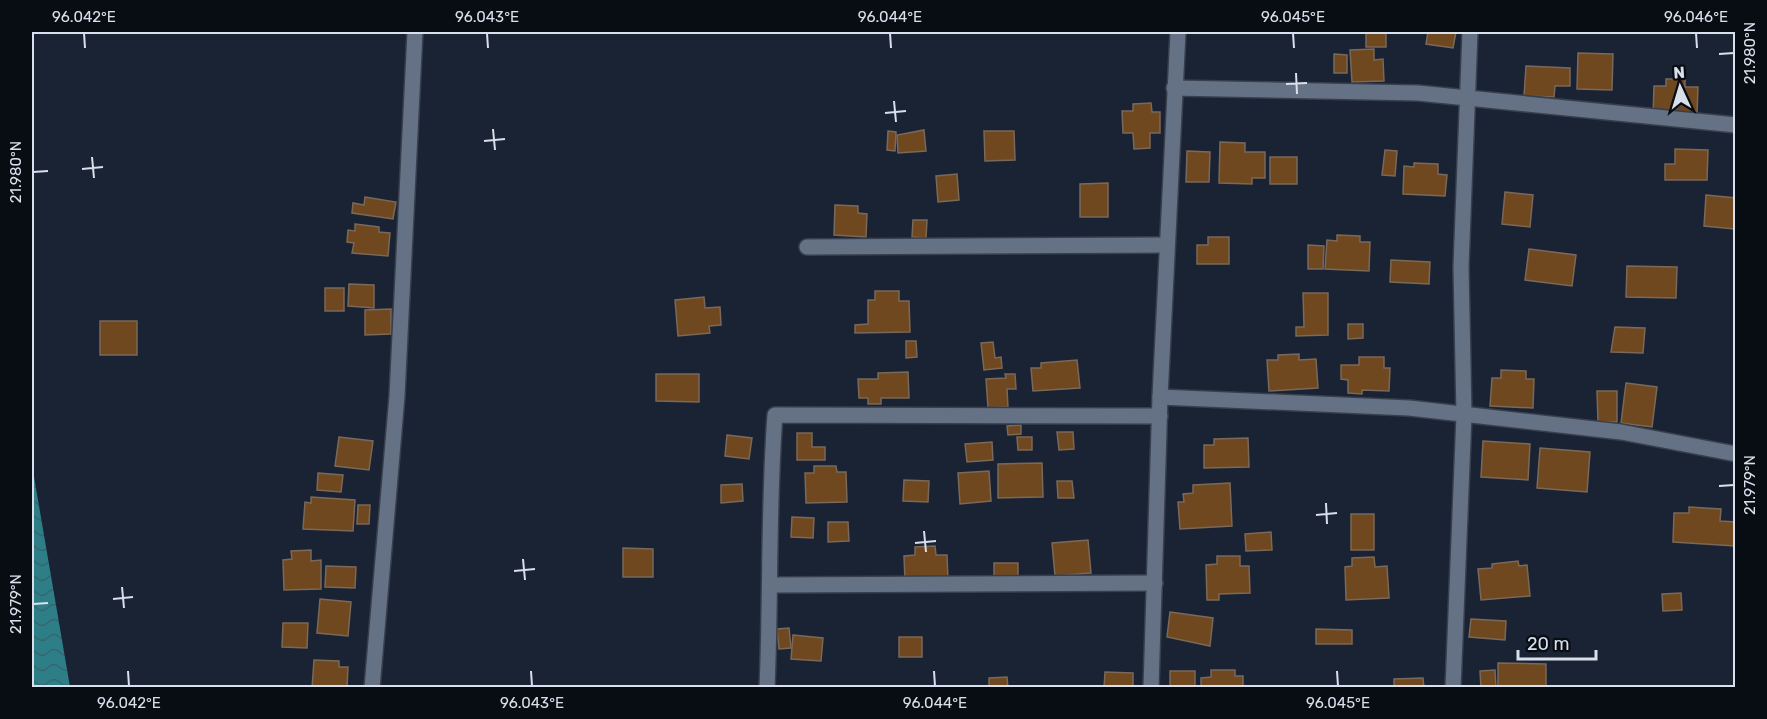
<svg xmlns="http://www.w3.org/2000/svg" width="1767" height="719" viewBox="0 0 1767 719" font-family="Rubik,sans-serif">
	<defs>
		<pattern id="water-waves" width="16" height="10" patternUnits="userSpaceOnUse" patternTransform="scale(1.5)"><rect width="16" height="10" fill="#2e7e88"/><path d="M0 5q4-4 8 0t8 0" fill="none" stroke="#36666e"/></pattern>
	</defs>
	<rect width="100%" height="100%" fill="#192333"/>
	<!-- water -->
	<polygon fill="url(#water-waves)" points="32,465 70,687 32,687"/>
	<!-- building -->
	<g fill="#704820" stroke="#7a6859" stroke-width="1.5">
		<rect x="1366" y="32" width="20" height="15"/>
		<polygon points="1428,32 1456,32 1453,48 1426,44"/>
		<polygon points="1374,49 1374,60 1383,59 1384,81 1352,82 1350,50"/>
		<polygon points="1578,53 1613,54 1612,90 1577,89"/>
		<polygon points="1334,54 1347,55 1347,73 1334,73"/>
		<polygon points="1526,66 1570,68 1570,86 1555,86 1554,97 1524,96"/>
		<polygon points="1666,79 1685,79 1685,87 1698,87 1697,115 1653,115 1654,86 1666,86"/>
		<polygon points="1151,103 1152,112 1160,112 1160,133 1150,133 1150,148 1134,149 1133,133 1123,133 1122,111 1133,111 1133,104"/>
		<polygon points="924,130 926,151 898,153 897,135"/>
		<polygon points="888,131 896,132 895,151 887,150"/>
		<polygon points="984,131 1014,131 1015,160 985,161"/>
		<polygon points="1220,142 1245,143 1245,152 1265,152 1265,178 1252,178 1252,184 1219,183"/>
		<polygon points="1675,149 1708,150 1707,180 1665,180 1665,164 1675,164"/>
		<polygon points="1385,150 1397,151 1395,176 1382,175"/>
		<polygon points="1187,151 1210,152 1209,182 1186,182"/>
		<rect x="1270" y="157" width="27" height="27"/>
		<polygon points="1414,163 1438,164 1438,174 1447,175 1445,196 1403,194 1404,166 1414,167"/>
		<polygon points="957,174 959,200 938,202 936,176"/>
		<polygon points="1108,183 1108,217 1080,217 1080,184"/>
		<polygon points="1505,192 1533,195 1530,227 1502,224"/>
		<polygon points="1706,195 1736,198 1734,229 1704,226"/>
		<polygon points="365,197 396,202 393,219 352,213 353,203 364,205"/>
		<polygon points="835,205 858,206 858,213 867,214 866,237 834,235"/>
		<polygon points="913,220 927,220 926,238 912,237"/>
		<polygon points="355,224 379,227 379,232 390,233 388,256 352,253 354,243 347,242 348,230 355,231"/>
		<polygon points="1337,235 1360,236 1360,242 1370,242 1369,271 1325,269 1327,240 1337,241"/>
		<polygon points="1208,237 1229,237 1229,264 1197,264 1197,245 1208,245"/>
		<polygon points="1308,245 1324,246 1323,269 1308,269"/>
		<polygon points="1529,249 1576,255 1572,286 1525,280"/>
		<polygon points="1391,260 1430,262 1429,284 1390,282"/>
		<polygon points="1627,266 1677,267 1676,298 1626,297"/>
		<polygon points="349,284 374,285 374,308 348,306"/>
		<rect x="325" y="288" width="19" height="23"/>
		<polygon points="875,291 899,291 899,301 909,301 910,332 855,333 855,325 868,324 868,300 875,300"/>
		<polygon points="1303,293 1328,293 1328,335 1296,336 1296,327 1304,327"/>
		<polygon points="704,297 705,308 720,307 721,325 709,326 710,333 678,336 675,300"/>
		<polygon points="391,309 391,334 365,335 365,310"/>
		<rect x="100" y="321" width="37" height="34"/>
		<polygon points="1348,324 1363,324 1363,338 1348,339"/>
		<polygon points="1615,327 1645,328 1643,353 1611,352"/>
		<polygon points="906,341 916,341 917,357 906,358"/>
		<polygon points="993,342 995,358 1001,357 1002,368 984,370 981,343"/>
		<polygon points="1299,354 1299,360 1316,359 1318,388 1269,391 1267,360 1278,360 1278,355"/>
		<polygon points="1359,357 1384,357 1384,368 1390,368 1389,391 1362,390 1362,394 1348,393 1348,380 1341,379 1341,365 1359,365"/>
		<polygon points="1077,360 1080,388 1033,391 1031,368 1041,368 1041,363"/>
		<polygon points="1501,370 1526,371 1526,379 1534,379 1533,408 1490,406 1492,378 1501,378"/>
		<polygon points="908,372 909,398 881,398 881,404 868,404 868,398 859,398 858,379 878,379 878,373"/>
		<polygon points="656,374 699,374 699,402 656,401"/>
		<polygon points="1005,374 1015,374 1016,389 1007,389 1008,407 988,408 986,379 1006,378"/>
		<polygon points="1626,383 1657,387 1652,427 1621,423"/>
		<polygon points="1597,391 1617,391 1617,422 1598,422"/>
		<polygon points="1021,425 1021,434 1008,435 1007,426"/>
		<polygon points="1057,432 1073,432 1074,449 1059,450"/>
		<polygon points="797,433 812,433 812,447 825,447 825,460 797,460"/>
		<polygon points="727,435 752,438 749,459 725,456"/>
		<polygon points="339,437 373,441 369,470 335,466"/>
		<polygon points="1017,437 1032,437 1032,450 1018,450"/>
		<polygon points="1248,438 1249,467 1204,468 1204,445 1214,445 1214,439"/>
		<polygon points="1483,441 1530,444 1528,480 1481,477"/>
		<polygon points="992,442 993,460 967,462 965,444"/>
		<polygon points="1540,448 1590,452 1587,492 1537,488"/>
		<polygon points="1042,463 1043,497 998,498 998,464"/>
		<polygon points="814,466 836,466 837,472 846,472 847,502 806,503 805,473 814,473"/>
		<polygon points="989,471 991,501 960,504 958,473"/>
		<polygon points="318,473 343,475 341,492 317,490"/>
		<polygon points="904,480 929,481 928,502 903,501"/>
		<polygon points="1057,481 1072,481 1074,498 1058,498"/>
		<polygon points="1230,483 1232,526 1180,529 1178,502 1184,502 1183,494 1193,493 1193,485"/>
		<polygon points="742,484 743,501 721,503 721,485"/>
		<polygon points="311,497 355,500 353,531 303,529 305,502 311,503"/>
		<polygon points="358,505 370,505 369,524 357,524"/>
		<polygon points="1689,507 1721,509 1720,521 1736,522 1735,546 1673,542 1674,513 1689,513"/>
		<rect x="1351" y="514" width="23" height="36"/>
		<polygon points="792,517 814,518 813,538 791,537"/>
		<polygon points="828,522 848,522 849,541 828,542"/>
		<polygon points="1271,532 1272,550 1246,551 1245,534"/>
		<polygon points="1088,540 1091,573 1055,576 1052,543"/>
		<polygon points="935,546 936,555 947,555 948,579 905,581 904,556 915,555 915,547"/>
		<polygon points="623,548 653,549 653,577 623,577"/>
		<polygon points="311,550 311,561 321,560 321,589 284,590 283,560 292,559 291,551"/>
		<polygon points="1217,556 1240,556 1240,566 1249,566 1250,593 1219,594 1219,600 1207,600 1206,565 1217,564"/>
		<polygon points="1374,557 1375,567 1387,566 1389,598 1346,600 1345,567 1352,566 1352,558"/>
		<polygon points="1518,561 1519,566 1527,565 1530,596 1481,600 1478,569 1492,568 1492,564"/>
		<polygon points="994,563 1018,563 1018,578 994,577"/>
		<polygon points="326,566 356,567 355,588 325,587"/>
		<polygon points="1681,593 1682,610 1663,611 1662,594"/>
		<polygon points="320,599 351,602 348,636 317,633"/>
		<polygon points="1170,612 1213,618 1210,646 1167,637"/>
		<polygon points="1471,619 1506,621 1505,640 1469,637"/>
		<polygon points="283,623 308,623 307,648 282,647"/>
		<polygon points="789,628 791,648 779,649 777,629"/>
		<polygon points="1316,629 1352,630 1352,644 1316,644"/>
		<polygon points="793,635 823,638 821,661 791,659"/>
		<rect x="899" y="637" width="23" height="20"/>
		<polygon points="314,660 339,661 339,667 348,667 347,688 312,688"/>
		<polygon points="1498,663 1546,664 1546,688 1498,688"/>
		<polygon points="1211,670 1235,670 1235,676 1243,676 1243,688 1201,688 1201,678 1211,677"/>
		<polygon points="1495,670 1496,688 1481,688 1480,671"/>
		<rect x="1170" y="671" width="25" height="17"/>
		<polygon points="1105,672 1133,673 1133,688 1104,688"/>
		<polygon points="1007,677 1008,688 989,688 989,678"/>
		<polygon points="1423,678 1424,688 1394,688 1394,679"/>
	</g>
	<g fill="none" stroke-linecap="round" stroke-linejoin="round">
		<defs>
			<g id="minor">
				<polyline points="1174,88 1418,93 1736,125"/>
				<polyline points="807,247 1167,245"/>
				<polyline points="1160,397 1409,408 1621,432 1736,454"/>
				<polyline points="771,585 1155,583"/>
				<polyline points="372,688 397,396 415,32"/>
				<path d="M767,688C771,596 768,506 775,415L1160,416"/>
				<polyline points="1151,688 1160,397 1178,32"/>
				<polyline points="1453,688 1464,415 1461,267 1470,32"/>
			</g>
		</defs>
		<!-- minor casing -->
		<use href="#minor" stroke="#383f4c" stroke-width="18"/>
		<!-- minor -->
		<use href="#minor" stroke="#657184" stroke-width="15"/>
	</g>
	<!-- ticks -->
	<path fill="none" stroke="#d9e0eb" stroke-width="2" d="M84,33L85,48M487,33L488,48M890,33L891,48M1293,33L1294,48M1696,33L1697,48M1719,54L1734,53M1296,73L1297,94M1286,84L1307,83M894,101L896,122M885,113L906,111M493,129L495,150M484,141L505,139M92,157L94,178M82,169L103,167M33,172L48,171M1719,486L1734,485M1326,503L1327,524M1316,515L1337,513M924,531L926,552M915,543L936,541M523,559L525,580M514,571L535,569M122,587L124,608M113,599L133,597M33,604L48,603M128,671L129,686M531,671L532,686M934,671L935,686M1337,671L1338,686"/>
	<!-- border -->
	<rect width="1767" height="719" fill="none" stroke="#080c13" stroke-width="66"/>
	<!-- north arrow -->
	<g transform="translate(1680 87) rotate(356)" stroke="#080c13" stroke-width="4.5" paint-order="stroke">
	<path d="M0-4.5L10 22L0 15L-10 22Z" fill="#d9e0eb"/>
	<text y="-9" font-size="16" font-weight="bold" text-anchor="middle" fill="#d9e0eb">N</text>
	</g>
	<!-- scale -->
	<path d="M1518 650v9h78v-9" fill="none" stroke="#d9e0eb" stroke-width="3"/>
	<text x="1527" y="650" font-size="18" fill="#d9e0eb" stroke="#080c13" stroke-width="4.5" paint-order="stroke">20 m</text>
	<rect x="33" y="33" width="1701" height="653" fill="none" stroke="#d9e0eb" stroke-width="2"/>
	<g font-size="15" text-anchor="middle" fill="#d9e0eb">
		<text x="84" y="22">96.042°E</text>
		<text x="487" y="22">96.043°E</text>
		<text x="890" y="22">96.044°E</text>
		<text x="1293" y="22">96.045°E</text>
		<text x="1696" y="22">96.046°E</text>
		<text transform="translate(1750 53) rotate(-90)" y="5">21.980°N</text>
		<text transform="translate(16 172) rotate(-90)" y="5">21.980°N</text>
		<text transform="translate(1750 485) rotate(-90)" y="5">21.979°N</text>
		<text transform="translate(16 604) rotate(-90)" y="5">21.979°N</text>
		<text x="129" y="708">96.042°E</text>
		<text x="532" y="708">96.043°E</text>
		<text x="935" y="708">96.044°E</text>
		<text x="1338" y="708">96.045°E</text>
	</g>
</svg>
